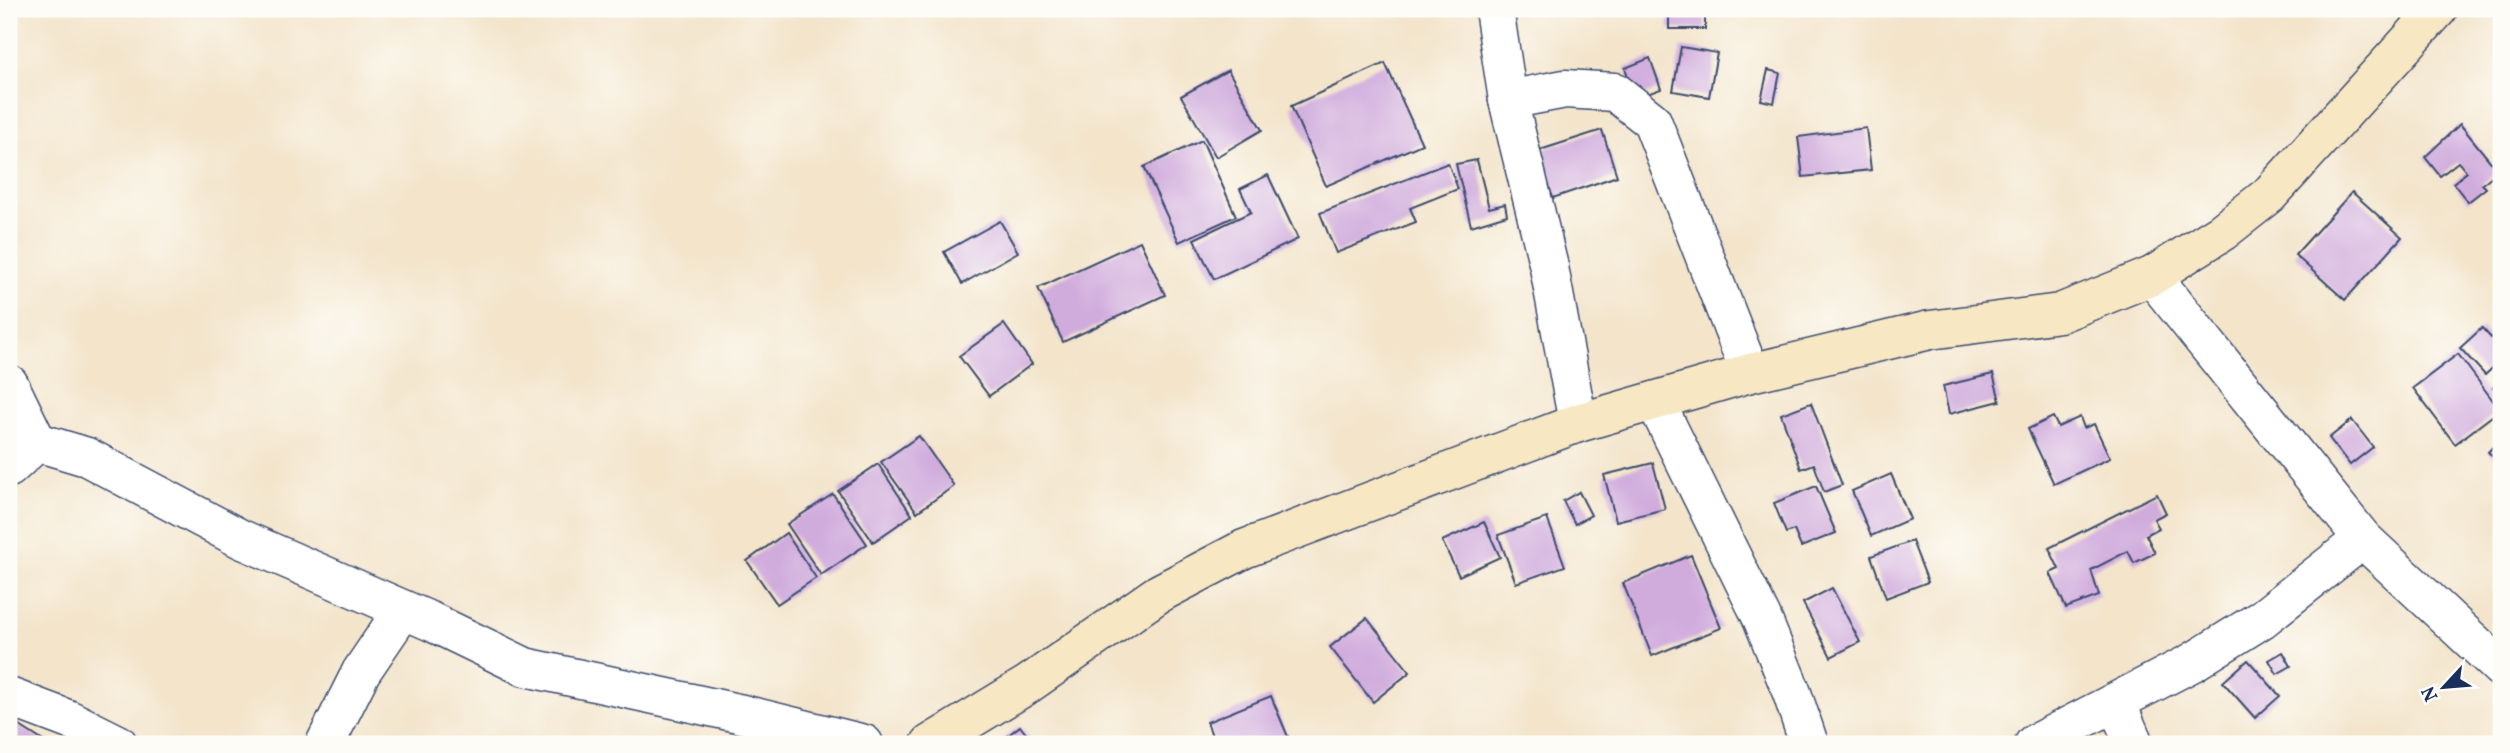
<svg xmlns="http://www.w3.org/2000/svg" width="2510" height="753" viewBox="0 0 2510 753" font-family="Vollkorn,serif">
	<rect width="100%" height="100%" fill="#fdfcf7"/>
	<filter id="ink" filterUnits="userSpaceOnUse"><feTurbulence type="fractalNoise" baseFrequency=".0143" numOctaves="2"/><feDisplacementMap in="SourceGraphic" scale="14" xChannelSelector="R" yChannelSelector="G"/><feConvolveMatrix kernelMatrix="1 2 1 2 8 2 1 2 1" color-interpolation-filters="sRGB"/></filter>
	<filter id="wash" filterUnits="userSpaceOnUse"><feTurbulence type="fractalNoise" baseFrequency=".00686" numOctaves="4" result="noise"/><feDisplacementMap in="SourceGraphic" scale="28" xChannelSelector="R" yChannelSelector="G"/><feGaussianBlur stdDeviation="1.57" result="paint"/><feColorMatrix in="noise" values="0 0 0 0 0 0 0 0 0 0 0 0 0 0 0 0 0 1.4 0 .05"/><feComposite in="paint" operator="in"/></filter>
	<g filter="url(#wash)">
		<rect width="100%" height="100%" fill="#f3e4ca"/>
		<g id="blocks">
			<!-- building -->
			<g fill="#d0acdd">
				<rect x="1669" y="15" width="36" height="14"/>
				<polygon points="1681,47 1717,53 1709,97 1673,91"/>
				<polygon points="1650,58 1661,89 1636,98 1625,68"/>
				<polygon points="1385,63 1422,144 1326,186 1291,106"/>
				<polygon points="1228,70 1262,130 1216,157 1181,96"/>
				<polygon points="1768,70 1780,73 1774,103 1761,100"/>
				<polygon points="2460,124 2498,171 2482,184 2486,188 2468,202 2453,183 2467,172 2458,162 2440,176 2425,157"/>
				<polygon points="1866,128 1871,170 1803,177 1798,137"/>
				<polygon points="1602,130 1617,176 1553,198 1537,151"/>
				<polygon points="1202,140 1236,216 1179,242 1144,167"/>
				<polygon points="1477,160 1489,208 1505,204 1507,215 1471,226 1456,164"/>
				<polygon points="1448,163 1458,189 1410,208 1416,222 1336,253 1320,213"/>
				<polygon points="1268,175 1298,239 1214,279 1194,239 1251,212 1240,189"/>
				<polygon points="2352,192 2402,237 2345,300 2295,255"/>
				<polygon points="1000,221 1018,252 962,284 944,252"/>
				<polygon points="1140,241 1165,295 1063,342 1038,288"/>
				<polygon points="1004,324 1032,364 989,396 959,356"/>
				<polygon points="2482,328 2501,349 2501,360 2485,375 2460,348"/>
				<polygon points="2458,354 2500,410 2455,444 2413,388"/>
				<polygon points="1993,374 2000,401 1949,414 1943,386"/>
				<polygon points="2501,374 2501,393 2493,388"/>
				<polygon points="1811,403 1842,485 1824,492 1814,464 1801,469 1781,414"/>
				<polygon points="2053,417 2058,427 2080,417 2084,428 2094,424 2110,458 2054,484 2028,429"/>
				<polygon points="2352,420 2373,447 2350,465 2329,438"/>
				<polygon points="919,436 954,486 917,512 881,462"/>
				<polygon points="2501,438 2501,465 2488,452"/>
				<polygon points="1653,463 1665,509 1616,521 1604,475"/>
				<polygon points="878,464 912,515 873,542 838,491"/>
				<polygon points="1891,474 1910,519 1871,536 1852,491"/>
				<polygon points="1816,486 1836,533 1801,547 1794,530 1786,533 1774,503"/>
				<polygon points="1579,492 1591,515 1575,524 1563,501"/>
				<polygon points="833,494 867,544 821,575 787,524"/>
				<polygon points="2157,494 2166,513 2154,519 2159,528 2146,535 2155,553 2134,563 2128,551 2091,570 2099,596 2066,608 2050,573 2059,569 2049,548"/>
				<polygon points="1547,518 1565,566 1516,583 1498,535"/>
				<polygon points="1484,522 1500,557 1459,576 1442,541"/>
				<polygon points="786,533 816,578 777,604 747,561"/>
				<polygon points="1912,541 1928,582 1886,598 1871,556"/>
				<polygon points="1691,555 1721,628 1652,656 1623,583"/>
				<polygon points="1832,588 1860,642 1831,657 1803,603"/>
				<polygon points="1367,618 1410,672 1373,702 1330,647"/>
				<polygon points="2283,652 2291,666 2277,674 2269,660"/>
				<polygon points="2248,660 2280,696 2255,718 2223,682"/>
				<polygon points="1271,696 1291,744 1215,744 1207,722"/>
				<polygon points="9,719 48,744 9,744"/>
				<polygon points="1020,726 1034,744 997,744"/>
			</g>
		</g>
	</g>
	<g filter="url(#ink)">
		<use href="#blocks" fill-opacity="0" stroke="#3b4a6e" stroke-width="2"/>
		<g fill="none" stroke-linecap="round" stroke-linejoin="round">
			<defs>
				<g id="street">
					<polyline points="1494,9 1508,100 1549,267 1578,423"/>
					<polyline points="1508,100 1565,89 1615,92 1652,121 1750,373"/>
					<polyline points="2152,276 2363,539 2501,668"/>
					<polyline points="9,384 37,442"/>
					<polyline points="1655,401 1762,618 1792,693 1809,744"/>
					<polyline points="9,468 37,442 87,457 241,539 432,622 525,667 738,713 864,744"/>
					<polyline points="9,697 70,720 118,744"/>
					<polyline points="2116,702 2134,744"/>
					<polyline points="325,744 361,672 403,610"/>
					<polyline points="2034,744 2193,662 2262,619 2363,539"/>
				</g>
				<polyline id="secondary" points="930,744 1027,685 1158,594 1244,549 1578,423 1750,373 1930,330 2060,313 2152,276 2222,232 2269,195 2438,9"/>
			</defs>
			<!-- street casing -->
			<use href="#street" stroke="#3b4a6e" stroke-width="41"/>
			<!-- secondary casing -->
			<use href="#secondary" stroke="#3b4a6e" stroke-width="41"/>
			<!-- street -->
			<use href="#street" stroke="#fff" stroke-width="38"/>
			<!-- secondary -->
			<use href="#secondary" stroke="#f7e8c3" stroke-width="38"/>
		</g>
	</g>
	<!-- margin -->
	<rect width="2510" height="753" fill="none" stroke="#fdfcf7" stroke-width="35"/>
	<!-- north arrow -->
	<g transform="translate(2444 687) rotate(244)" stroke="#fdfcf7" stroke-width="5" paint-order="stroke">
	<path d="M0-5L12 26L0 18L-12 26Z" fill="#1b2f5e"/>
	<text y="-10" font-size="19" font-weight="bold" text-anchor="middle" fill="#1b2f5e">N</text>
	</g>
</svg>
